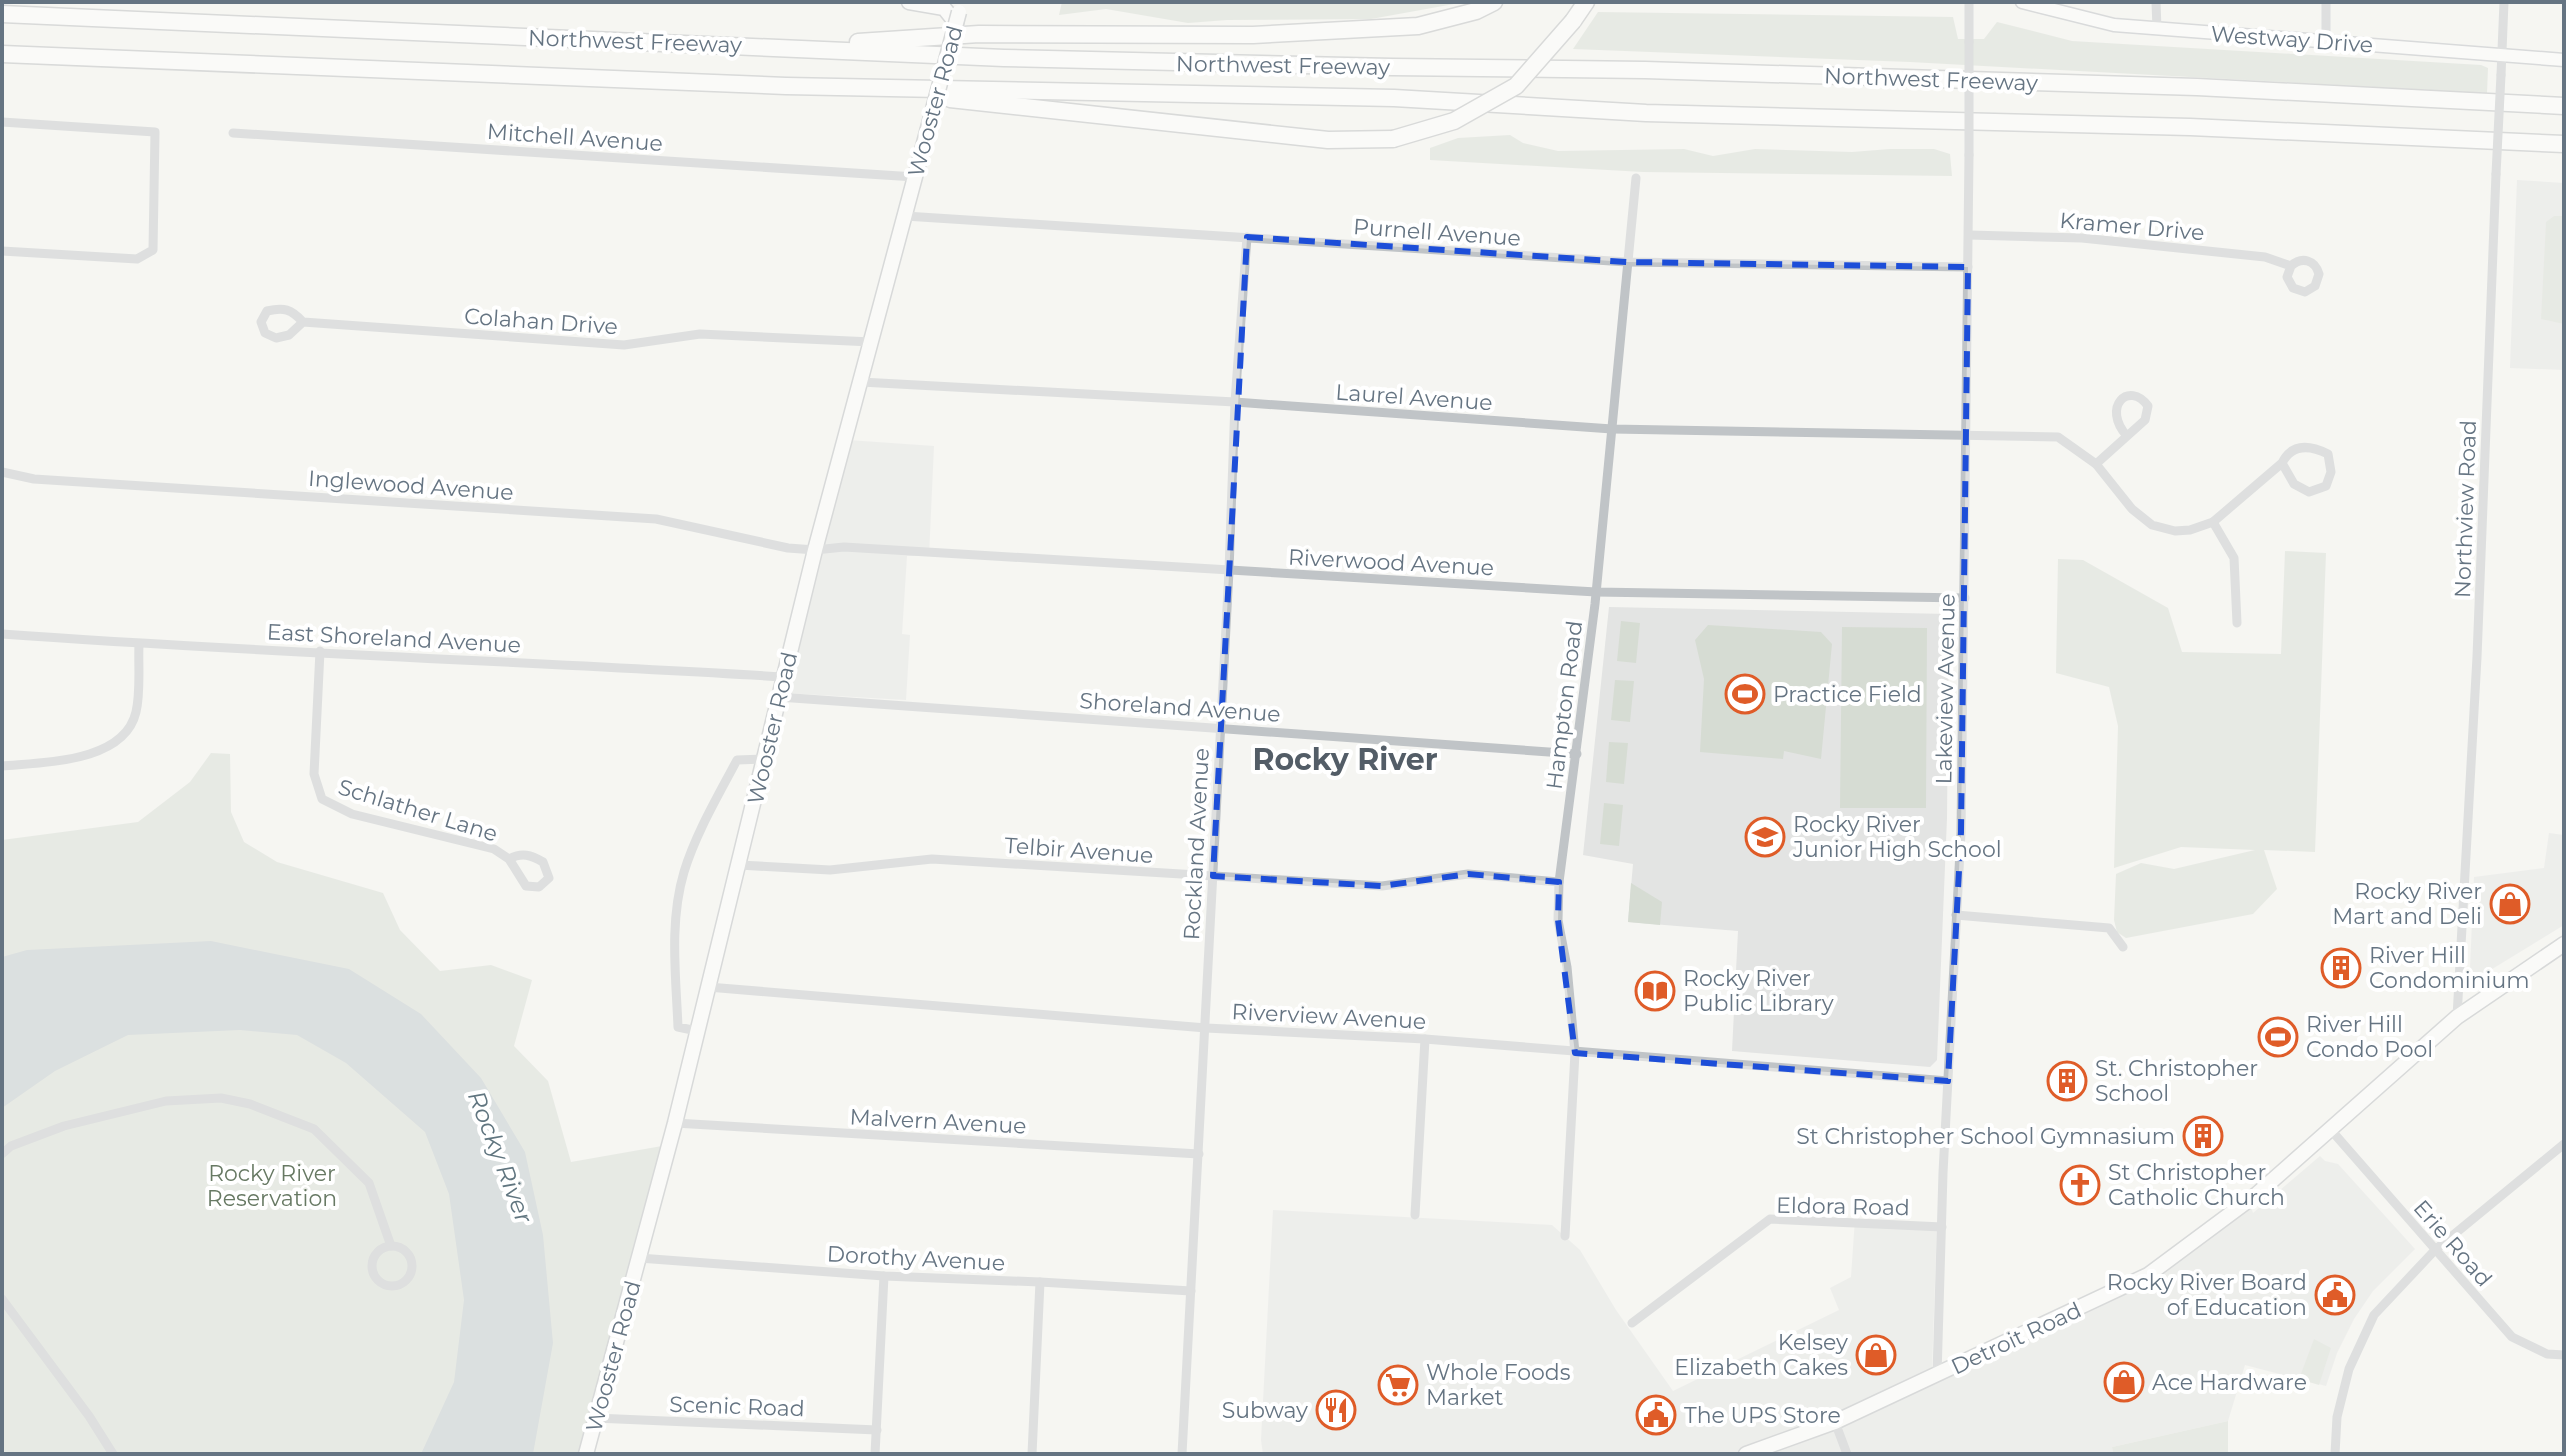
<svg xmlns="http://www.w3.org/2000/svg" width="2566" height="1456" viewBox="0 0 2566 1456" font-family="Montserrat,sans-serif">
	<rect width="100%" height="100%" fill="#f5f5f2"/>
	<!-- built -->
	<g fill="#e3e4e3">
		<polygon points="2517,180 2564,183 2564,370 2510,368"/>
		<polygon points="848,440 934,446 929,556 907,556 902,634 910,635 906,700 785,693"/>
		<polygon points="1609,607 1949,614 1947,818 1937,1060 1930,1067 1732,1051 1738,931 1628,922 1633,864 1583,855"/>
		<polygon points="2549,833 2564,835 2564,925 2471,982 2470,968 2474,877 2544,868"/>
		<polygon points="2320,1156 2325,1161 2338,1164 2415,1249 2373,1291 2354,1319 2337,1353 2326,1386 2245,1365 2228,1421 2112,1447 2113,1454 1263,1454 1261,1440 1273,1210 1552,1225 1580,1250 1616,1310 1673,1391 1839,1310 1830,1288 1851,1277 1855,1219 1937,1223 1932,1370 2131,1276 2166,1256 2246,1192 2253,1213"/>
	</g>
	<!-- green -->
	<g fill="#d6dcd3">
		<polygon points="1062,2 1465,2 1371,19 1227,20 1188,23 1106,9 1059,15"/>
		<polygon points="1598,12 1953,17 1958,39 1984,39 1997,22 2072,41 2481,65 2488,68 2487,93 1910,62 1573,49"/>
		<polygon points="1510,135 1523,143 1558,151 1684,149 1713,156 1755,149 1852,152 1890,149 1934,149 1950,154 1952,176 1643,172 1430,160 1430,148 1458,138"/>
		<polygon points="2554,216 2564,216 2564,324 2541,319 2546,222"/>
		<polygon points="2285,551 2326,553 2315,852 2264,850 2277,889 2253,914 2126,938 2117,932 2114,920 2116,874 2141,863 2174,869 2255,850 2181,847 2114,868 2118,726 2109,687 2056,673 2058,559 2083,560 2168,608 2182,652 2281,654"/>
		<polygon points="1621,621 1640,623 1636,663 1617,661"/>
		<polygon points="1708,625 1821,632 1832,644 1821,759 1784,751 1783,759 1700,752 1704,679 1695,640"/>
		<polygon points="1842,627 1927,628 1926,808 1840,808"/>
		<polygon points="1615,680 1634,681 1630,722 1611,720"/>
		<polygon points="1609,742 1628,743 1624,784 1606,782"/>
		<polygon points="211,753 230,754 231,812 244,842 277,862 383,893 400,930 440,971 491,965 532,980 514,1046 548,1081 571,1162 662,1146 587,1454 2,1454 2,840 138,822 190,782"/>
		<polygon points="1604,803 1623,805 1619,846 1600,844"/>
		<polygon points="1631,883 1662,902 1660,925 1628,922"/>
		<polygon points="2314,1339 2331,1348 2319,1385 2299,1379"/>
		<polygon points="2228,1421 2228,1454 2113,1454 2112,1447"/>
	</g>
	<!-- water -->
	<polygon fill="#bbc5ca" points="211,941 349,969 421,1014 481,1078 525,1152 543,1235 553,1343 533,1454 421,1454 454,1382 464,1300 449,1194 425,1132 346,1063 297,1035 240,1030 128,1035 55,1071 2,1108 2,957 27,950"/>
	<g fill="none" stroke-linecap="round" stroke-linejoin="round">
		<defs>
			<polyline id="secondary" points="2022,2 2114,25 2564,60"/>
			<g id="primary">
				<polyline points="909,2 944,8 956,23"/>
				<polyline points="586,1454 675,1123 815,550 927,132"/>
				<polyline points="1746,1454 1835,1422 2148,1275 2257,1194 2457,1017 2564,944"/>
			</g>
			<g id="highway">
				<polyline points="2,14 1004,58 1392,67 1645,70 2197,87 2564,106"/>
				<polyline points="1573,21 1586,2"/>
				<polyline points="858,42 979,34 1253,35 1418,26 1476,11 1494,2"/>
				<polyline points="2,54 786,86 1394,98 1646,113 2190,127 2564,144"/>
				<polyline points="950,99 1328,140 1393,139"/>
			</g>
		</defs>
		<!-- secondary casing -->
		<use href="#secondary" stroke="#b5b9be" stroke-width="15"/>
		<!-- primary casing -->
		<use href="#primary" stroke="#b3b7bb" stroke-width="17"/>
		<!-- highway casing -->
		<use href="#highway" stroke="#b5b8bb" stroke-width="19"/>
		<!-- street -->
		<g stroke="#c0c4c7" stroke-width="9">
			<polyline points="1969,2 1969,42"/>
			<polyline points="2156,2 2157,29"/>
			<polyline points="2326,41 2326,2"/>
			<polyline points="2501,75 2504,2"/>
			<polyline points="2,122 155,132 153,250 137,259 2,251"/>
			<polyline points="233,133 915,177"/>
			<polyline points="905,216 1627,262 1968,267"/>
			<path d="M1969,235L2082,238L2265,257L2291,266C2302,256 2315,260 2319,274L2315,286L2305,292L2293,288L2287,277L2291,266"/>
			<path d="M303,322L289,335L276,338L265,333L261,322L267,311C284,307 291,309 303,322L624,345L700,334L872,342"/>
			<path d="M861,382L1235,402L1612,429L2058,437L2096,464L2132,509L2152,525L2175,531L2190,530L2213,522L2282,463L2294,484L2309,492L2326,486L2331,472L2328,454C2310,445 2292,443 2282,463"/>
			<path d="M2096,464L2145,420L2148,406C2129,380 2101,407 2127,436"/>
			<polyline points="2,472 34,479 656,519 788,548 815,550 844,547 1596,592 1965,598"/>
			<polyline points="2213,522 2234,558 2237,623"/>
			<path d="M2,634C262,653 523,661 784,677"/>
			<path d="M320,651L314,774L322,799L352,814L494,849L509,859L526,886L539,887L549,878L543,862C531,855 522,852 509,859"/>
			<polyline points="779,697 1577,754"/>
			<path d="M2,766C43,762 124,763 136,712C141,691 138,665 139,644"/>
			<polyline points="739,865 830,870 932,859 1382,886 1468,874 1559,882"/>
			<polyline points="1956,915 2109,928 2123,947"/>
			<polyline points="708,987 1206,1028 1425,1039 1948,1081"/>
			<polyline points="2457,1017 2477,657 2496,174"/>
			<path d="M697,1031L678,1027C676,977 669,922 684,872C696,833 718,796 737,760L765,759"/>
			<polyline points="675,1123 1199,1154"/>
			<polyline points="2331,1130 2512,1337 2547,1354 2564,1355"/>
			<polyline points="2,1154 11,1146 64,1126 166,1101 221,1098 250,1104 314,1129 369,1183 391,1246"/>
			<polyline points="1415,1215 1425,1039"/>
			<polyline points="1565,1236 1575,1053 1567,967 1558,920 1559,882 1595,604 1636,178"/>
			<circle cx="392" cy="1266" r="20"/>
			<polyline points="639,1258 884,1276 1040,1282 1191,1291"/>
			<polyline points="2,1299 89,1416 113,1454"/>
			<polyline points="1632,1323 1770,1219 1942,1227"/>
			<polyline points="1937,1375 1943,1173 1961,832 1969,155"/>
			<polyline points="595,1418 877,1430"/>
			<polyline points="1835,1422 1847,1454"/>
			<polyline points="875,1454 884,1276"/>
			<polyline points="1032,1454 1040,1282"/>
			<polyline points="1182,1454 1229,571 1235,402 1247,237"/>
			<polyline points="2335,1454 2337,1417 2349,1369 2374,1315 2435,1250 2564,1144"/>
		</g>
		<!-- secondary -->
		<use href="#secondary" stroke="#fff" stroke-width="12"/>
		<!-- primary -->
		<use href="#primary" stroke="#fff" stroke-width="14"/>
		<!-- highway -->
		<use href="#highway" stroke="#fff" stroke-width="16"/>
		<defs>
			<polyline id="primary-bridge" points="927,132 959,12"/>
			<polyline id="highway-bridge" points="1393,139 1454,121 1516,86 1573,21"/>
		</defs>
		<!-- primary-bridge casing -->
		<use href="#primary-bridge" stroke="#b3b7bb" stroke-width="17" stroke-linecap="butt"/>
		<!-- highway-bridge casing -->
		<use href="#highway-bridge" stroke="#b5b8bb" stroke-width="19" stroke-linecap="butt"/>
		<!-- street-bridge -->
		<g stroke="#c0c4c7" stroke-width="9">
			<polyline points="1969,42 1969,155"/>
			<polyline points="2496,174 2501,75"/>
		</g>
		<!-- primary-bridge -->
		<use href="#primary-bridge" stroke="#fff" stroke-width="14"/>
		<!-- highway-bridge -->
		<use href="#highway-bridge" stroke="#fff" stroke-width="16"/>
	</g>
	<!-- marked area -->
	<path d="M0 0H2566V1456H0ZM1247,237L1627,262L1968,267L1961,832L1948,1081L1575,1053L1558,920L1559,882L1468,874L1382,886L1213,876Z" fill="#f5f5f2" fill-opacity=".55" fill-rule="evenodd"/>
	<path fill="none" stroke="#1d4ed8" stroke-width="6" stroke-dasharray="16 10" stroke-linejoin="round" d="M1247,237L1627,262L1968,267L1961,832L1948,1081L1575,1053L1558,920L1559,882L1468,874L1382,886L1213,876Z"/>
	<!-- icons -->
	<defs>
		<symbol id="stadium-ring" viewBox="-11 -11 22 22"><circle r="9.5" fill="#fff" stroke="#df5c28" stroke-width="1.5"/><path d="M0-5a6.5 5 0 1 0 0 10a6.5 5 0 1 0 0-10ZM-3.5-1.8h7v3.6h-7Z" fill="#df5c28"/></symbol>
		<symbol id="school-ring" viewBox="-11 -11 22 22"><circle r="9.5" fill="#fff" stroke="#df5c28" stroke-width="1.5"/><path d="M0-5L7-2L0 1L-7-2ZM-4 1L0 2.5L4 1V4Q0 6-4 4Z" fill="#df5c28"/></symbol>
		<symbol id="shop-ring" viewBox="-11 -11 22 22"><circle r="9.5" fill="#fff" stroke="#df5c28" stroke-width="1.5"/><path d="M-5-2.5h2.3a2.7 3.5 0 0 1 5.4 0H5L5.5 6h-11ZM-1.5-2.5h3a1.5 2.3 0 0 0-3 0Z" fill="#df5c28"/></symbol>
		<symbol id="building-ring" viewBox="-11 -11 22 22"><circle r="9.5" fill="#fff" stroke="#df5c28" stroke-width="1.5"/><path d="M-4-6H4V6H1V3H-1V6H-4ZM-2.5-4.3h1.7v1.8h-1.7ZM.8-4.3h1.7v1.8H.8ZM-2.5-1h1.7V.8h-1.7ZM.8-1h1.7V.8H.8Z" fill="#df5c28"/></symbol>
		<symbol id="library-ring" viewBox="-11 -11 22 22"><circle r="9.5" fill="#fff" stroke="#df5c28" stroke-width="1.5"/><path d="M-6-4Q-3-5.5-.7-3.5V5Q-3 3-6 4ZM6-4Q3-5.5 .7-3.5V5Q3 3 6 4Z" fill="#df5c28"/></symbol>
		<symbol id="church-ring" viewBox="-11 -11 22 22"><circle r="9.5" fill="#fff" stroke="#df5c28" stroke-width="1.5"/><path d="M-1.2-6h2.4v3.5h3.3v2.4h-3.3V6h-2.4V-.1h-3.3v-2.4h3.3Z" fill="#df5c28"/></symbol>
		<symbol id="civic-ring" viewBox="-11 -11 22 22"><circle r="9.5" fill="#fff" stroke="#df5c28" stroke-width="1.5"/><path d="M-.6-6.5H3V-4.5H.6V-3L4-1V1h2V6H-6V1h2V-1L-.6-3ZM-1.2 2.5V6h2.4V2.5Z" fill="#df5c28"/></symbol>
		<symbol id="supermarket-ring" viewBox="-11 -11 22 22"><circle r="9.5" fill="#fff" stroke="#df5c28" stroke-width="1.5"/><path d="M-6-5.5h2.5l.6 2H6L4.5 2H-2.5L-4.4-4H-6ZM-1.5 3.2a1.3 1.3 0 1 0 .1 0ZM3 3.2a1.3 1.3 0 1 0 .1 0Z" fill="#df5c28"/></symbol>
		<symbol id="restaurant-ring" viewBox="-11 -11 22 22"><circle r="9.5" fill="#fff" stroke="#df5c28" stroke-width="1.5"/><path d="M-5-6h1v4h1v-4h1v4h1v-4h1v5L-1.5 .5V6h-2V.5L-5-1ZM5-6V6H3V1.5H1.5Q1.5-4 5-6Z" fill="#df5c28"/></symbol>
	</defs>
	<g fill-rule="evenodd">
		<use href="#stadium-ring" x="1723" y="672" width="44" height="44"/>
		<use href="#school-ring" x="1743" y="815" width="44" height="44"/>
		<use href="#shop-ring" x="2488" y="882" width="44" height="44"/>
		<use href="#building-ring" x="2319" y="946" width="44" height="44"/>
		<use href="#library-ring" x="1633" y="969" width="44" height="44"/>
		<use href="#stadium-ring" x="2256" y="1015" width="44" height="44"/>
		<use href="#building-ring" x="2045" y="1059" width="44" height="44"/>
		<use href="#building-ring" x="2181" y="1114" width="44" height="44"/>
		<use href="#church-ring" x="2058" y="1163" width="44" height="44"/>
		<use href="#civic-ring" x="2313" y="1273" width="44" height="44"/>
		<use href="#shop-ring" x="1854" y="1333" width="44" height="44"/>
		<use href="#shop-ring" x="2102" y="1360" width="44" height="44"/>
		<use href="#supermarket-ring" x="1376" y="1363" width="44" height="44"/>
		<use href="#restaurant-ring" x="1314" y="1388" width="44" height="44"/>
		<use href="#civic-ring" x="1634" y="1393" width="44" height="44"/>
	</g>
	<g text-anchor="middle" stroke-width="8" stroke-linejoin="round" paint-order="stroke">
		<!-- street labels -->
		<g font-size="22" fill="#657482" stroke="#fff">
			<text transform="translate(2292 39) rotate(4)" y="8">Westway Drive</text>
			<text transform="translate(635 41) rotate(2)" y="8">Northwest Freeway</text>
			<text transform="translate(1283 65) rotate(1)" y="8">Northwest Freeway</text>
			<text transform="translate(1931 79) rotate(2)" y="8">Northwest Freeway</text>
			<text transform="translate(935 101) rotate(-75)" y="8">Wooster Road</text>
			<text transform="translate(575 137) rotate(4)" y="8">Mitchell Avenue</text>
			<text transform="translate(2132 226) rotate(5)" y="8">Kramer Drive</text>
			<text transform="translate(1437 232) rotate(4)" y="8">Purnell Avenue</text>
			<text transform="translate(541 321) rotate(4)" y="8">Colahan Drive</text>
			<text transform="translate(1414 397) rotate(4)" y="8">Laurel Avenue</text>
			<text transform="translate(411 485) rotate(4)" y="8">Inglewood Avenue</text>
			<text transform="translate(2465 509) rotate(-88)" y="8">Northview Road</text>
			<text transform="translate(1391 562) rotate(3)" y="8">Riverwood Avenue</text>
			<text transform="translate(394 638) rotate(3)" y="8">East Shoreland Avenue</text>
			<text transform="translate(1945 689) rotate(-89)" y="8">Lakeview Avenue</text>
			<text transform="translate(1564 705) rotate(-83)" y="8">Hampton Road</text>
			<text transform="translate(1180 707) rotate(4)" y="8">Shoreland Avenue</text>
			<text transform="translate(772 728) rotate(-77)" y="8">Wooster Road</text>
			<text transform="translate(418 810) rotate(17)" y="8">Schlather Lane</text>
			<text transform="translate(1196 844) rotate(-87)" y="8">Rockland Avenue</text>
			<text transform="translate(1079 850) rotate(4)" y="8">Telbir Avenue</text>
			<text transform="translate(1329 1016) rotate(3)" y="8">Riverview Avenue</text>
			<text transform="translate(938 1121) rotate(3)" y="8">Malvern Avenue</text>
			<text transform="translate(1843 1206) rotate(1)" y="8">Eldora Road</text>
			<text transform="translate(2453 1243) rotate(49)" y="8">Erie Road</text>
			<text transform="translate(916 1258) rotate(3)" y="8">Dorothy Avenue</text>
			<text transform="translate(2016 1338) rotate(-25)" y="8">Detroit Road</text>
			<text transform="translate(613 1356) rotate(-75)" y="8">Wooster Road</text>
			<text transform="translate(737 1406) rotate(2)" y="8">Scenic Road</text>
		</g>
		<!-- poi labels -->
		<g font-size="22" fill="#657482" stroke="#fff" text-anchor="start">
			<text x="1773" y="702">Practice Field</text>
			<text x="1793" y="832">Rocky River<tspan x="1793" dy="25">Junior High School</tspan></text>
			<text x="2482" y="899" text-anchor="end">Rocky River<tspan x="2482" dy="25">Mart and Deli</tspan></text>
			<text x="2369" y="963">River Hill<tspan x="2369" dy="25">Condominium</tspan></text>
			<text x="1683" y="986">Rocky River<tspan x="1683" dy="25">Public Library</tspan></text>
			<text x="2306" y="1032">River Hill<tspan x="2306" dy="25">Condo Pool</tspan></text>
			<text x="2095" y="1076">St. Christopher<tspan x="2095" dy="25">School</tspan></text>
			<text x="2175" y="1144" text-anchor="end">St Christopher School Gymnasium</text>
			<text x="2108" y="1180">St Christopher<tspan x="2108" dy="25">Catholic Church</tspan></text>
			<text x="2307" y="1290" text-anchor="end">Rocky River Board<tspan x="2307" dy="25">of Education</tspan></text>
			<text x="1848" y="1350" text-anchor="end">Kelsey<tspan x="1848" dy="25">Elizabeth Cakes</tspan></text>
			<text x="1426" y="1380">Whole Foods<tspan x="1426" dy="25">Market</tspan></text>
			<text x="2152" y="1390">Ace Hardware</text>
			<text x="1308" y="1418" text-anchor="end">Subway</text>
			<text x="1684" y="1423">The UPS Store</text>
		</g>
		<!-- park labels -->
		<g font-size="22" fill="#677963" stroke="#fff">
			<text x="272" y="1181">Rocky River<tspan x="272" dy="25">Reservation</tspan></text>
		</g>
		<!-- water labels -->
		<g font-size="24" font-style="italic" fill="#60757f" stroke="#fff">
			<text transform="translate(500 1157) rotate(69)" y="8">Rocky River</text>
		</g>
		<!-- district labels -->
		<g font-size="30" font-weight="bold" fill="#535d67" stroke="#fff">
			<text x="1345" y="770">Rocky River</text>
		</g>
	</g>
	<!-- border -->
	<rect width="2566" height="1456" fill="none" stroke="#657482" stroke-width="8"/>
</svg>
